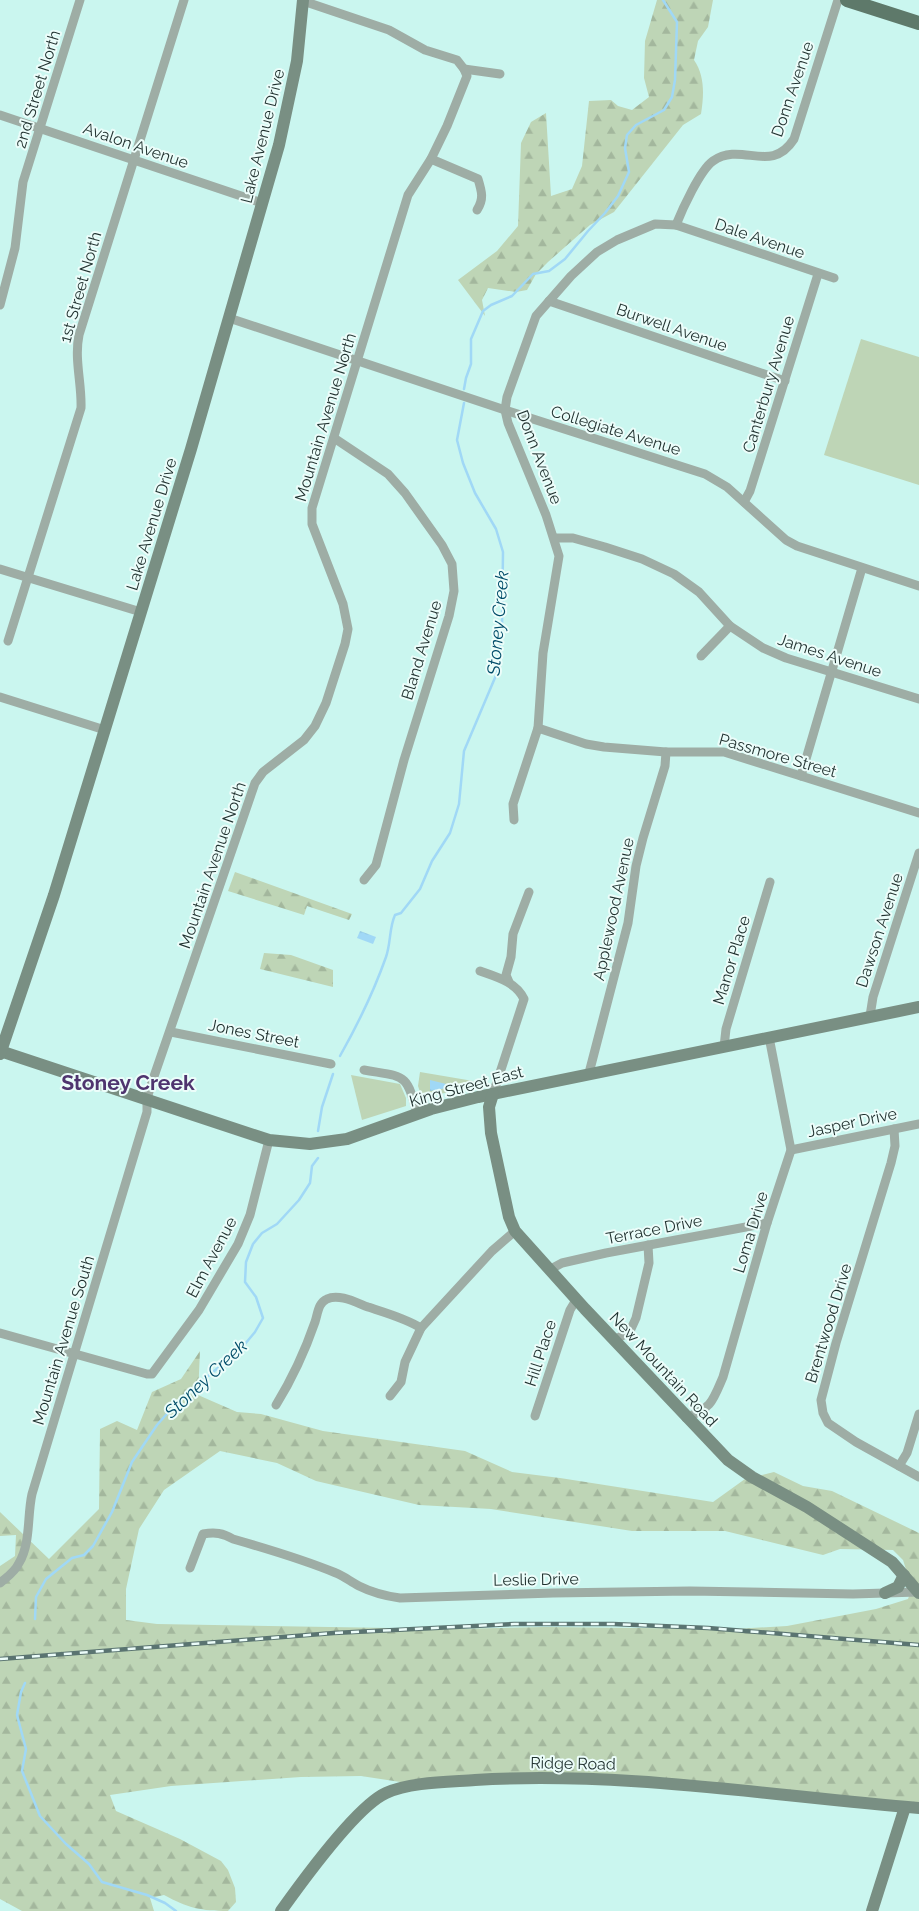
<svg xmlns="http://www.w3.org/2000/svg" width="919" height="1911" viewBox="0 0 919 1911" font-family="Raleway,sans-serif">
	<defs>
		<pattern id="forest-firs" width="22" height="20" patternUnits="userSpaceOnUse" patternTransform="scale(1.25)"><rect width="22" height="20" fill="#bed5b6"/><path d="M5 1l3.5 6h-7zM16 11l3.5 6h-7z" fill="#a3b79d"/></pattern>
		<pattern id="water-ripples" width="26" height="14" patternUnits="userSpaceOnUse" patternTransform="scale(1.25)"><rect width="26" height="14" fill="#a0d8f6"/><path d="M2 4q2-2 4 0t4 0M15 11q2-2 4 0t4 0" fill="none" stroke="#89bad3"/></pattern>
	</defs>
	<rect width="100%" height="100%" fill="#caf6ef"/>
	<!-- forest -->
	<g fill="url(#forest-firs)" fill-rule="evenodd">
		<path d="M657,0H713L708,27L698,41L694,60C705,76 704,95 701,114L683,125L614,212L590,225L548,262L536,274L527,290L516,292L488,288L482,300L485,316L458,280L497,251L518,226L521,143L531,122L546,113L551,196L572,189L582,166L589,101L611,100L618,106L632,110L649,97L644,78L645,41Z"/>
		<polygon points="235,872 352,914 349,920 307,906 304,915 228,891"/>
		<polygon points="264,953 291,955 333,970 333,987 260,969"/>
		<path d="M200,1351L198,1395L237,1412L261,1414L323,1431L465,1451L512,1472L560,1478L713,1502L745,1479L774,1472L803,1486L832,1491L919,1533V1806L599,1776L420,1785L361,1776L301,1777L171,1786L110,1795L116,1811L180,1839L221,1861L228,1870L235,1888L236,1902L228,1911C201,1911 188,1908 164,1895L150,1898L154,1911H22L0,1899V1566L15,1556L16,1535L0,1536V1512L49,1559L99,1509L100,1429L117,1421L137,1430L152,1392L181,1379ZM220,1451L277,1463L316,1481L419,1505L491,1509L632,1531H725L823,1555L840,1549L893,1550L903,1560L912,1588L908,1599L876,1609L787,1626L735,1629L545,1627L451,1629L157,1624L126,1620V1589L139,1529L164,1490Z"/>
	</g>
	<!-- park -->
	<g fill="#bed5b6">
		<polygon points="861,339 919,357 919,485 824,455"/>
		<polygon points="420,1072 479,1082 472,1087 422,1098 418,1086"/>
		<polygon points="351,1075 400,1084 406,1098 406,1106 362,1120"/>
	</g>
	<!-- water -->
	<g fill="url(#water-ripples)">
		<polygon points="360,931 376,937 373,944 357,938"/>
		<polygon points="430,1080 446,1084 447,1088 430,1091"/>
	</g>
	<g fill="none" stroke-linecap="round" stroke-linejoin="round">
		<!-- stream -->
		<g stroke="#a0d8f6" stroke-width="2.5">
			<polyline points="464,389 466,378 471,364 471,339 483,311 491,305 512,296 533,274 549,271 565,259 588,231 605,213 618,196 629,172 625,148 627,135 636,125 664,110 672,97 675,80 677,22 663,0"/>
			<path d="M340,1056C358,1024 374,991 386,957C391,943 389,928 395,915L401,913L420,889L432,861L450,833L459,804L464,751L497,673L502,626L503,552L496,529L475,493L463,463L457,440L464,403"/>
			<polyline points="318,1131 322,1107 333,1074"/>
			<polyline points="35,1619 36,1597 46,1579 72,1558 84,1555 93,1546 112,1512 132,1462 157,1425 181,1398 240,1350 255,1332 263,1318 256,1297 245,1282 246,1262 253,1244 262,1233 277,1224 299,1200 310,1183 312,1166 318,1158"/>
			<polyline points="25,1683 21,1692 17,1715 26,1749 22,1771 40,1816 66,1844 89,1864 102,1882 147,1895 165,1903 176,1911"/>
		</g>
		<!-- street -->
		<g stroke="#9eada5" stroke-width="9">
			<polyline points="464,69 500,74"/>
			<polyline points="0,115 262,203"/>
			<path d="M431,159L478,179C482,192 484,199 477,210"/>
			<polyline points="676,225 834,278"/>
			<polyline points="549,301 785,381"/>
			<polyline points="0,305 15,248 23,182 80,0"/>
			<polyline points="229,318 505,410 705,474 727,487 786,540 797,546 919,586"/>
			<polyline points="334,438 388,474 405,493 442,545 452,564 454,591 449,616 404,760 376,865 364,880"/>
			<polyline points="744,502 750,491 818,274"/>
			<polyline points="555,538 573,538 605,547 642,559 674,574 699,592 730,626 763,648 786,658 919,699"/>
			<polyline points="0,569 141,612"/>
			<path d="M8,641L81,408C82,384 74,359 79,335L184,0"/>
			<polyline points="701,656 730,626"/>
			<polyline points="0,697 105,730"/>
			<polyline points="538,728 586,744 604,747 666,752 724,752 919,813"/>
			<polyline points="801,776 862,568"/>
			<path d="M514,820L513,804L538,728L543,653L559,556L546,515L508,423L505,410L507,397L536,316L571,276L597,252L617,240L655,224L676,225C682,210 700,170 713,161C742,141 771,175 794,139L838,0"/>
			<path d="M480,971C497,977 516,982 524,999L493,1094"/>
			<polyline points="509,982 506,975 511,957 513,934 529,892"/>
			<polyline points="870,1016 873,997 919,853"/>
			<polyline points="171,1032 331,1064"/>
			<polyline points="724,1047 726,1029 770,882"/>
			<path d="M364,1070C404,1077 407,1072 417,1114"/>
			<polyline points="589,1073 628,923 636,866 643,838 665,766 666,752"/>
			<polyline points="894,1129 895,1146 891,1163 836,1343 821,1400 823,1413 828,1423 856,1442 919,1477"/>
			<polyline points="791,1150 919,1124"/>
			<polyline points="549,1270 562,1263 606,1253 767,1223"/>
			<polyline points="0,1333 147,1374 152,1374 199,1310 238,1244 250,1215 269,1140"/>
			<polyline points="613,1340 624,1335 631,1329 636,1318 649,1263 648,1245"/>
			<polyline points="390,1396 401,1382 405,1362 421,1328"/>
			<path d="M276,1405C292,1379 305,1351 315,1322C318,1313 318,1303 327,1299C339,1293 357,1303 368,1307C386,1313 405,1318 421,1328L492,1251L515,1231"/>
			<polyline points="535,1416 570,1310 576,1300"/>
			<path d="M686,1418C712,1407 712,1403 723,1377L767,1223L791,1150L769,1037"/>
			<polyline points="899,1466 907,1453 919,1414"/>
			<path d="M190,1568L203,1534C215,1532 223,1533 233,1539C268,1549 302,1559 336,1573C344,1576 351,1582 359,1586C373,1593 385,1596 400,1598L553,1593L690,1591L853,1594L918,1592"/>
			<path d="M0,1583C7,1577 15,1572 19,1563C31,1543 27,1516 32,1494L147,1112V1099L150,1088L255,783L263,772L304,740L315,726L326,703L345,644L348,629L343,604L312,524V508L408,195L431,159L447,126L467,76L464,69L457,60L425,50L389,30L303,1"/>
		</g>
		<!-- secondary -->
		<g stroke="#798f83" stroke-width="12">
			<polyline points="0,1051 269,1140 310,1144 347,1139 431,1109 478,1097 919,1007"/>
			<polyline points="0,1054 54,895 191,449 279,145 297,61 303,0"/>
			<polyline points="493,1094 489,1107 491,1133 509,1217 515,1231 585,1309 728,1460 752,1477 807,1507 892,1562 919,1593"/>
			<polyline points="885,1593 898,1587 904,1575"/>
			<path d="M281,1911C301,1883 357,1806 386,1793C410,1782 448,1782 475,1780C623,1771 771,1796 919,1808"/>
			<polyline points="872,1911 905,1807"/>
		</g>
		<!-- primary -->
		<polyline stroke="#5e796a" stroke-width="14" points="847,0 919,23"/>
		<defs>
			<polyline id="rail" points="0,1659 334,1633 514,1624 613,1624 708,1628 919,1645"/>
		</defs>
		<!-- rail casing -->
		<use href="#rail" stroke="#5a7471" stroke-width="4.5"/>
		<!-- rail -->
		<use href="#rail" stroke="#ecfdfa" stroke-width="2.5" stroke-dasharray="8" stroke-linecap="butt"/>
	</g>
	<g text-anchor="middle" stroke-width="4" stroke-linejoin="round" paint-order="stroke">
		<!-- street labels -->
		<g font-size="16" fill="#1f302e" stroke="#ecfdfa">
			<text transform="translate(37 89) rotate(-73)" y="6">2nd Street North</text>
			<text transform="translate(792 89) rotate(-71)" y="6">Donn Avenue</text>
			<text transform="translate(262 136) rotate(-76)" y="6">Lake Avenue Drive</text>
			<text transform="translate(136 145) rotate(19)" y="6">Avalon Avenue</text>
			<text transform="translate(760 238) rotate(19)" y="6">Dale Avenue</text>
			<text transform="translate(80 287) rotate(-74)" y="6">1st Street North</text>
			<text transform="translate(672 327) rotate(19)" y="6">Burwell Avenue</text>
			<text transform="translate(768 384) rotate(-73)" y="6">Canterbury Avenue</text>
			<text transform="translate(325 417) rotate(-73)" y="6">Mountain Avenue North</text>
			<text transform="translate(616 430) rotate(17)" y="6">Collegiate Avenue</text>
			<text transform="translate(540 457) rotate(69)" y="6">Donn Avenue</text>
			<text transform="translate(151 524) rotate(-73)" y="6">Lake Avenue Drive</text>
			<text transform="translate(421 650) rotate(-73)" y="6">Bland Avenue</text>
			<text transform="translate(830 655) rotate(18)" y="6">James Avenue</text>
			<text transform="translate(778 755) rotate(16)" y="6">Passmore Street</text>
			<text transform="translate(212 865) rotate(-71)" y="6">Mountain Avenue North</text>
			<text transform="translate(613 909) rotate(-78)" y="6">Applewood Avenue</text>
			<text transform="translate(879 930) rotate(-72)" y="6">Dawson Avenue</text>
			<text transform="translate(731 960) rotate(-73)" y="6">Manor Place</text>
			<text transform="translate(254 1033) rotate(11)" y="6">Jones Street</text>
			<text transform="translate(466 1086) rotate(-15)" y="6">King Street East</text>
			<text transform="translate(852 1122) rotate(-12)" y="6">Jasper Drive</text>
			<text transform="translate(654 1229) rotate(-11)" y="6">Terrace Drive</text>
			<text transform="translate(750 1232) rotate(-73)" y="6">Loma Drive</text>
			<text transform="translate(211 1257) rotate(-62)" y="6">Elm Avenue</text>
			<text transform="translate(828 1323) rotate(-73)" y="6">Brentwood Drive</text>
			<text transform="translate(63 1340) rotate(-73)" y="6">Mountain Avenue South</text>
			<text transform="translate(540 1353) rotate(-72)" y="6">Hill Place</text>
			<text transform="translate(664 1369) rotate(47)" y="6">New Mountain Road</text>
			<text transform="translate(536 1579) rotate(-1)" y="6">Leslie Drive</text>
			<text transform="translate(573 1763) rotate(1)" y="6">Ridge Road</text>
		</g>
		<!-- water labels -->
		<g font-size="18" font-style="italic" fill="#004c69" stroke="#ecfdfa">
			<text transform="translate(498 623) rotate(-85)" y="6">Stoney Creek</text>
			<text transform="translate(206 1379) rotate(-43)" y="6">Stoney Creek</text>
		</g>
		<!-- district labels -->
		<g font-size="21" font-weight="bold" fill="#4f346f" stroke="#ecfdfa">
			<text x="128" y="1090">Stoney Creek</text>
		</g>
	</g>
</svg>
